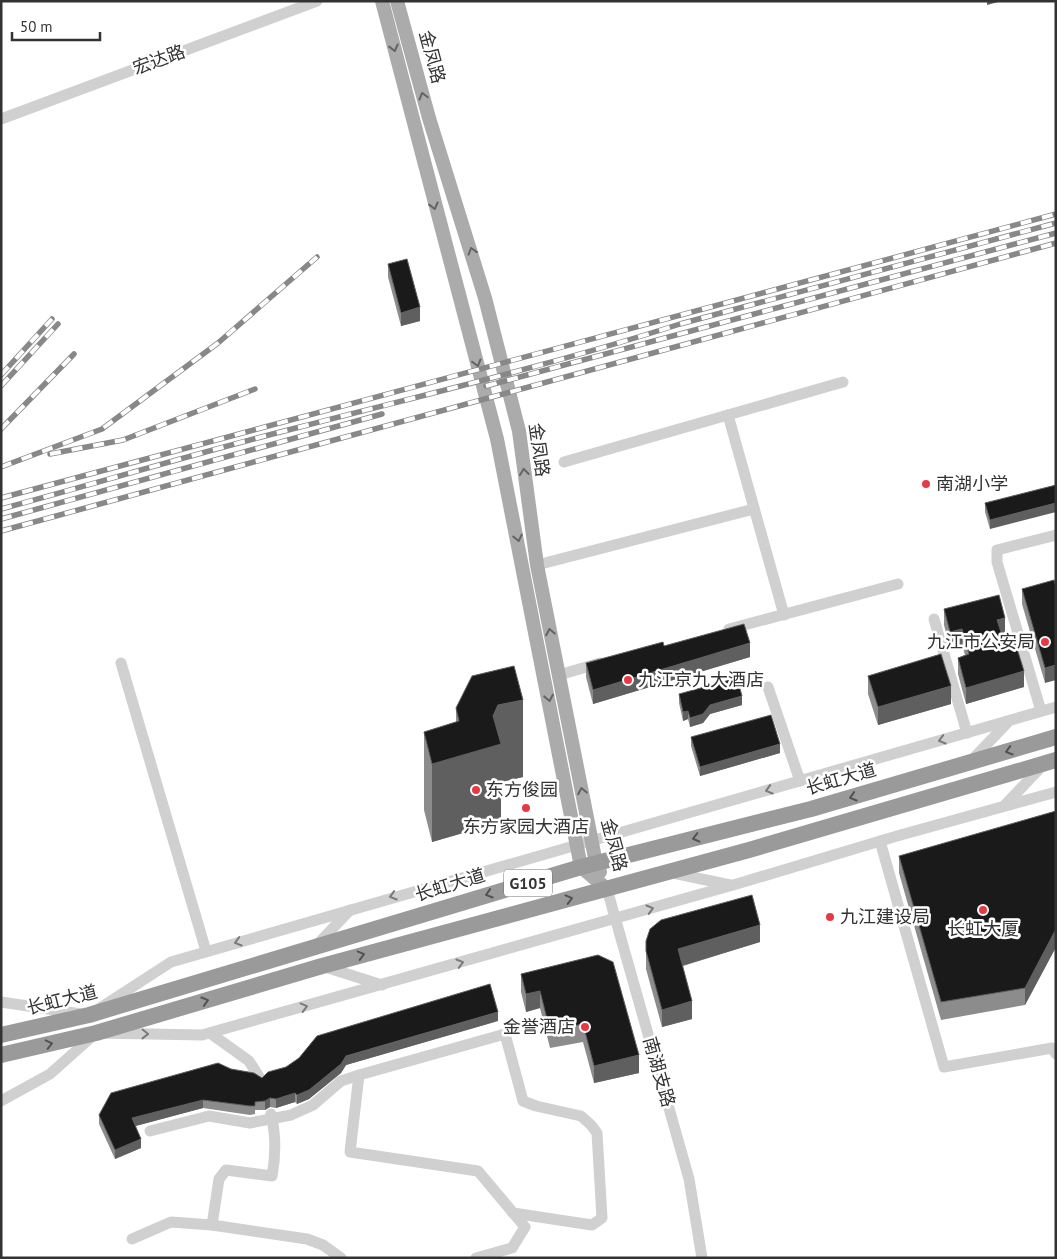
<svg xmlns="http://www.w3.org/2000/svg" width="1057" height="1259" viewBox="0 0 1057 1259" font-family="'PT Sans','Noto Sans SC',sans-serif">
	<rect width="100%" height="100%" fill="#fff"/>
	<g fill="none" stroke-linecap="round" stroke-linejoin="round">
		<!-- minor -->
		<g stroke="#d0d0d0" stroke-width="11">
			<polyline points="1,119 317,1"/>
			<polyline points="728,415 784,615"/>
			<polyline points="564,462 843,382"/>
			<polyline points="537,565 754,509"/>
			<polyline points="934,619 967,733"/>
			<polyline points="729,629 898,584"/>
			<polyline points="121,663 206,951"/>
			<polyline points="559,675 600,663"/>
			<polyline points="768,687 800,781"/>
			<polyline points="1041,711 997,562 997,550 1056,535"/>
			<polyline points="971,761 1008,722"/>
			<polyline points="1005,805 1044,764"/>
			<polyline points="880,841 944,1067 1052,1048 1056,1054"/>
			<polyline points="673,873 730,885"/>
			<polyline points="607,889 689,1179 702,1258"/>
			<polyline points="316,946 350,910"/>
			<polyline points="322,966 382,985"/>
			<polyline points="1,1002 81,1014"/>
			<polyline points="100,1008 171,962 1056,707"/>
			<polyline points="210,1033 249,1061 261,1080"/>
			<polyline points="359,1075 505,1034 523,1101 536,1106 581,1116 591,1125 597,1133 602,1218 592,1225 513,1213"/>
			<polyline points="1,1101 50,1074 96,1033 202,1035 740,883 897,836 1056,792"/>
			<path d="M271,1114C276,1135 276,1155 272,1176L226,1170L219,1179L212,1225L307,1239L323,1245L341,1258"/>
			<polyline points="150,1131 209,1116 250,1123 291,1115 313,1105 341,1081 359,1075 350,1152 478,1171 525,1227 512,1248 476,1258"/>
			<polyline points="132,1239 171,1222 212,1225"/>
		</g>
		<!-- major -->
		<g stroke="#ababab" stroke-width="14">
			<polyline points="382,1 497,439 581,867 607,889"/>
			<polyline points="397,1 429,118 485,298 519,431 537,565 596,863 600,872"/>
		</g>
		<!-- highway -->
		<g stroke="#9a9a9a" stroke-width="16">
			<polyline points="1,1035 89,1015 581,867 811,809 1056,737"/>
			<polyline points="1,1055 96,1033 322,966 749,850 1056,760"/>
		</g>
		<defs>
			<g id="rail">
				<polyline points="1,375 52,319"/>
				<polyline points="1,386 58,324"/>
				<polyline points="486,386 1056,233"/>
				<polyline points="1,429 74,354"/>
				<polyline points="50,454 123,440 255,389"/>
				<polyline points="1,467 102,429 218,343 317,257"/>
				<polyline points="1,498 1056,214"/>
				<path d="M1,509C101,482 200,452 300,427C427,394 555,364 680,324L1056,223"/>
				<polyline points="1,519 382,414"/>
				<polyline points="1,531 1056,243"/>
			</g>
		</defs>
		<!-- rail casing -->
		<use href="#rail" stroke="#888" stroke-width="5.5"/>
		<!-- rail -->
		<use href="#rail" stroke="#fff" stroke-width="4" stroke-dasharray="11" stroke-linecap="butt"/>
	</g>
	<!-- wall -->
	<g fill="#8c8c8c">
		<polygon points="388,264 420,321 401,326 388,277"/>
		<polygon points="1056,485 990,529 985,512 985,503"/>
		<polygon points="1056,587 1045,683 1022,604 1022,589"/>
		<polygon points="944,609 1005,634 1002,635 1005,644 1024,687 966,704 958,674 958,658 965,655 962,645 950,648 944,625"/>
		<polygon points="664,646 750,657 593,704 586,677 586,663"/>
		<polygon points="868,676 951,704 878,725 868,694"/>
		<polygon points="679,694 742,705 710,714 703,723 690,727 688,719 683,721 679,703"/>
		<polygon points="456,708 523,777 501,782 501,822 432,842 424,810 424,732 456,722"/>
		<polygon points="691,737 780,753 700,776 691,746"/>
		<polygon points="1056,811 1056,947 1025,1005 941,1020 899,873 899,856"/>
		<polygon points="646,941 760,942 683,966 692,1019 662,1027 646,969"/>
		<polygon points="598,955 639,1073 594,1083 583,1042 550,1048 540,1008 526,1012 521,992 521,974"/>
		<polygon points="498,1021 346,1065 341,1073 309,1099 297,1104 295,1102 276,1108 270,1107 265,1110 255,1110 255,1114 250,1115 203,1108 135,1126 141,1148 115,1159 99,1124 99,1115 231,1069 262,1078"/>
	</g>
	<!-- shaded-wall -->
	<g fill="#5f5f5f">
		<polygon points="987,1 1002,1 987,5"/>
		<polygon points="420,307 420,321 401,326 401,313"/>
		<polygon points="1056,503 1056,512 990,529 990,520"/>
		<polygon points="1005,618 1005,634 997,636 997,620"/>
		<polygon points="962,629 962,645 950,648 950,632"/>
		<polygon points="750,643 750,657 593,704 593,690"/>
		<polygon points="1056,665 1056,680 1045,683 1045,668"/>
		<polygon points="1024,671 1024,687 966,704 966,688"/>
		<polygon points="951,686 951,704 878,725 878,707"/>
		<polygon points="742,696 742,705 710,714 703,723 690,727 690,718 710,705"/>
		<polygon points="523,700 523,777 501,782 501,822 432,842 432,764 493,716 498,705"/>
		<polygon points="688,711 688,719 683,721 683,712"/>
		<polygon points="780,744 780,753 700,776 700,767"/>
		<polygon points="760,925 760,942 678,967 678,949"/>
		<polygon points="1056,929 1056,947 1025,1005 1025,988"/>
		<polygon points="540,991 540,1008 526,1012 526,994"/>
		<polygon points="692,1001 692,1019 662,1027 662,1010"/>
		<polygon points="498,1012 498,1021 346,1065 341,1073 309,1099 297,1104 297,1095 346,1056"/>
		<polygon points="639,1055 639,1073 594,1083 594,1066"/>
		<polygon points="295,1093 295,1102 276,1108 276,1099"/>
		<polygon points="270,1098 270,1107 265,1110 265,1101"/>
		<polygon points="203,1100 203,1108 132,1127 132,1118"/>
		<polygon points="141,1139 141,1148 115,1159 115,1150"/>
	</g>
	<!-- building -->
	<g fill="#1a1a1a" stroke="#5f5f5f">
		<polygon points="407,259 420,307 401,313 388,264"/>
		<polygon points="1056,485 1056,503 990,520 985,503"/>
		<polygon points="1054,580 1056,587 1056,665 1045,668 1022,589"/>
		<polygon points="999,595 1005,618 997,620 1005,644 1015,642 1024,671 966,688 958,658 969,654 962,629 950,632 944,609"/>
		<polygon points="744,624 750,643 593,690 586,663 663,642 664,646"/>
		<polygon points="941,654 951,686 878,707 868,676"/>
		<polygon points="514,666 523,700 498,705 493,716 501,744 432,764 424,732 459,721 456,708 472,676"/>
		<polygon points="737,678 742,696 710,705 703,714 690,718 688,711 683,712 679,694"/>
		<polygon points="771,715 780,744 700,767 691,737"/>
		<polygon points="1056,811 1056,929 1025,988 941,1002 899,856"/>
		<polygon points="752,895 760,925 678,949 692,1001 662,1010 646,951 646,941 650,929 661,920"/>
		<polygon points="598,955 613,962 639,1055 594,1066 583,1024 550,1031 540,991 526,994 521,974"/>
		<polygon points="490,984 498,1012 346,1056 341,1064 309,1090 297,1095 295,1093 276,1099 270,1098 265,1101 255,1102 255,1106 250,1106 203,1100 132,1118 141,1139 115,1150 99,1115 111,1093 218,1063 231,1069 254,1073 262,1078 268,1072 286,1067 299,1058 317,1036"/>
	</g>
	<!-- one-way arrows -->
	<defs><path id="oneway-chevron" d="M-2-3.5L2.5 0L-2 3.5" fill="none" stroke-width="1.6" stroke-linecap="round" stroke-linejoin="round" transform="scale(1.25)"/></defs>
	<g stroke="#636363">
		<use href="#oneway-chevron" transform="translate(394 48) rotate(76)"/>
		<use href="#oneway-chevron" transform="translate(423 96) rotate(-105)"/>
		<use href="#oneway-chevron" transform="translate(434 206) rotate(76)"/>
		<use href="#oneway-chevron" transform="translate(472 251) rotate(-107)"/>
		<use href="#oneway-chevron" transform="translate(477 363) rotate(75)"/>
		<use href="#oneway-chevron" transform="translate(524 472) rotate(-97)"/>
		<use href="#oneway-chevron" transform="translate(518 538) rotate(78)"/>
		<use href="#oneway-chevron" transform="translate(550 632) rotate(-101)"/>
		<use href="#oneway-chevron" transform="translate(549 698) rotate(79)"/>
		<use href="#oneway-chevron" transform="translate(582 791) rotate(-101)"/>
	</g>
	<g stroke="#7a7a7a">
		<use href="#oneway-chevron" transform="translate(942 740) rotate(164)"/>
		<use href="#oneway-chevron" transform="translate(769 790) rotate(164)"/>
		<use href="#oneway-chevron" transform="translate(393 896) rotate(163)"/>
		<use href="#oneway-chevron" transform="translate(650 909) rotate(-16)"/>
		<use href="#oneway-chevron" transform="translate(238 942) rotate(164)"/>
		<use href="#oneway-chevron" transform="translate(460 963) rotate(-16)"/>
		<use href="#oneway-chevron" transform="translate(304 1007) rotate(-15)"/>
		<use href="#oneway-chevron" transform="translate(145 1034) rotate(1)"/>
	</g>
	<g stroke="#525252">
		<use href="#oneway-chevron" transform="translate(1009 751) rotate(164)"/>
		<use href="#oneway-chevron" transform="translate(853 797) rotate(163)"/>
		<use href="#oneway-chevron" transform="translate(696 838) rotate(166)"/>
		<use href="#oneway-chevron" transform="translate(489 894) rotate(163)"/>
		<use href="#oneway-chevron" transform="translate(569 899) rotate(-15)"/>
		<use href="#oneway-chevron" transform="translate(361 955) rotate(-15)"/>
		<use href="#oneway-chevron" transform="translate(205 1001) rotate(-17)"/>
		<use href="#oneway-chevron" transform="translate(49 1044) rotate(-13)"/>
	</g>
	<!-- markers -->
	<g fill="#e63946" stroke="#fff" stroke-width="2">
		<circle cx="926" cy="484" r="5"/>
		<circle cx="1045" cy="642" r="5"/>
		<circle cx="628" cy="680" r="5"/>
		<circle cx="476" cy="790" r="5"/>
		<circle cx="526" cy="808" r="5"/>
		<circle cx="983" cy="910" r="5"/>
		<circle cx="830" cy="917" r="5"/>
		<circle cx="585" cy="1027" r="5"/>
	</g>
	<g text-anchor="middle" stroke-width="5" stroke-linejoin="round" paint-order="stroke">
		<!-- shield labels -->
		<rect fill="#fff" stroke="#707070" stroke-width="1" x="504" y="869.5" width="48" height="27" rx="4"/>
		<g font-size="16" font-weight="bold" fill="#333">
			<text x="528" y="889">G105</text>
		</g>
		<!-- street labels -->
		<g font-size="18" fill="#333" stroke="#fff">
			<text transform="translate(432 57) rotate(75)" y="6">金凤路</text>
			<text transform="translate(159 60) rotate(-20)" y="6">宏达路</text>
			<text transform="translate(539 450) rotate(82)" y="6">金凤路</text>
			<text transform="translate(841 779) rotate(-16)" y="6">长虹大道</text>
			<text transform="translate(614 845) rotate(75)" y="6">金凤路</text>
			<text transform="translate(450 885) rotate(-17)" y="6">长虹大道</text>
			<text transform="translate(62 1000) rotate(-14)" y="6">长虹大道</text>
			<text transform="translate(659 1072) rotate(74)" y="6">南湖支路</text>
		</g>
		<!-- poi labels -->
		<g font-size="18" fill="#333" stroke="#fff" text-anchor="start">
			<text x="936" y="490">南湖小学</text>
			<text x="1035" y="648" text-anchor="end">九江市公安局</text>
			<text x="638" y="686">九江京九大酒店</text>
			<text x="486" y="796">东方俊园</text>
			<text x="526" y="833" text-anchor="middle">东方家园大酒店</text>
			<text x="840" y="923">九江建设局</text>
			<text x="983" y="935" text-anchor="middle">长虹大厦</text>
			<text x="575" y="1033" text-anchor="end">金誉酒店</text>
		</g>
	</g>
	<!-- border -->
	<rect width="1057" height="1259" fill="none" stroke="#333333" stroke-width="5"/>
	<!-- scale -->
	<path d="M12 32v8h88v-8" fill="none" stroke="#333333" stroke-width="2.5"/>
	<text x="20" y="32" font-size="15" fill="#333333" stroke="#ffffff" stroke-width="4" paint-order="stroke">50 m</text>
</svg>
